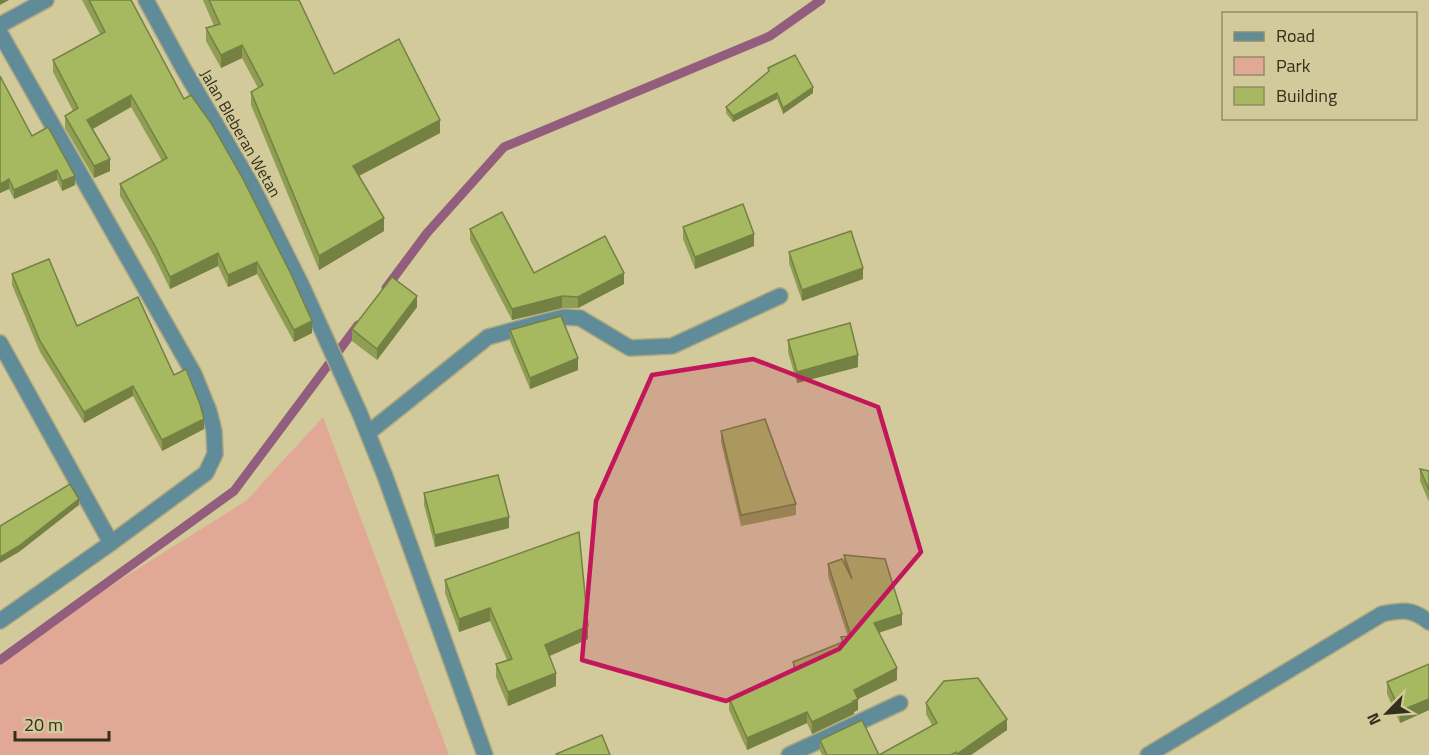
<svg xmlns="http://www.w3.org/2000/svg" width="1429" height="755" viewBox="0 0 1429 755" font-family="'Titillium Web',sans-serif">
	<rect width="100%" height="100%" fill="#d2ca9b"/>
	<!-- green -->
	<polygon fill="#e1a896" points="323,417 449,755 0,755 0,655 246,501"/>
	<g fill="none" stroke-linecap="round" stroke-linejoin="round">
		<!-- stream -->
		<g stroke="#935e7d" stroke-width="9">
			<polyline points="386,288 427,233 504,147 770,36 821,0"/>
			<polyline points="0,660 234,491 358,325"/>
		</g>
		<defs>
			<g id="minor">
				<polyline points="146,0 183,68 252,186 302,286 360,414 385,476 485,755"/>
				<polyline points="0,25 46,0"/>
				<polyline points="0,33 194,374 209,411 214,431 215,454 206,473 111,543 0,621"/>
				<polyline points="0,343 111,543"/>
				<polyline points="368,433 488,337 547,321 564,317 580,318 630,348 672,346 780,296"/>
				<polyline points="789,755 900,703"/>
				<path d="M1148,755L1382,614C1403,610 1411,608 1429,622"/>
			</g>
		</defs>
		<!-- minor casing -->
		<use href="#minor" stroke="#afa87f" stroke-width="18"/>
		<!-- minor -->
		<use href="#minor" stroke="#608c99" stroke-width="15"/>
	</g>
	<!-- wall -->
	<g fill="#8f9e53">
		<polygon points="82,0 131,0 184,99 312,333 294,342 257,274 228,287 218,266 170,289 155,258 120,196 120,184 162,161 131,107 93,129 110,171 94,178 65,128 65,116 73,111 53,72 53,60 100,34"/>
		<polygon points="203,0 299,0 334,74 440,133 359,176 384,231 319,270 251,105 251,92 258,88 242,58 221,68 206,41 206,28 214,26"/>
		<polygon points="769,71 813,93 783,114 777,99 733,122 726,113 726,107"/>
		<polygon points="0,76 32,136 75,185 62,191 57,180 14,199 9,189 0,193"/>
		<polygon points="683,227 754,246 695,269 683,239"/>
		<polygon points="470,229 534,273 624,284 578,308 562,308 512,320 470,240"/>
		<polygon points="789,252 863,279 802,301 789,263"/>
		<polygon points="12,274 77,326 174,375 204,429 162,451 133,396 84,423 40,352 12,285"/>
		<polygon points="417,307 377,360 352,341 352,329"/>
		<polygon points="510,330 578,370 530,389 510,341"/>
		<polygon points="788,340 858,367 797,383 788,352"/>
		<polygon points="721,431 796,504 796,515 741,526 721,442"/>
		<polygon points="1420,469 1429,471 1429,502 1420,481"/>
		<polygon points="424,493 509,528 435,547 424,505"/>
		<polygon points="844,555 902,625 879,633 897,680 858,699 858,710 854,712 854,714 812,734 807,723 747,750 729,710 729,698 793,669 793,662 841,643 841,637 848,637 828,576 828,564 844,564"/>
		<polygon points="445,580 588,639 549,656 556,686 508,706 496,677 496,664 507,660 490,621 459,632 445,593"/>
		<polygon points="1429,664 1429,710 1400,723 1387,694 1387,682"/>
		<polygon points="926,703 1007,730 971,755 822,755 820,751 820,740 879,755 932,725 926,714"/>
	</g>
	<!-- shaded-wall -->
	<g fill="#748143">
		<polygon points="0,0 9,0 0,5"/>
		<polygon points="242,45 242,58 221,68 221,55"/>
		<polygon points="813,87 813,93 783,114 783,108"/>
		<polygon points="777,93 777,99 733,122 733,116"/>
		<polygon points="131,95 131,107 87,132 87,120"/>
		<polygon points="440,120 440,133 353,179 353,166"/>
		<polygon points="110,159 110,171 94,178 94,166"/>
		<polygon points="57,170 57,180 14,199 14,190"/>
		<polygon points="75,176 75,185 62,191 62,181"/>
		<polygon points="9,179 9,189 0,193 0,184"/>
		<polygon points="384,218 384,231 319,270 319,256"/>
		<polygon points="754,234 754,246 695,269 695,257"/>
		<polygon points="218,253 218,266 170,289 170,277"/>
		<polygon points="257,262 257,274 228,287 228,275"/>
		<polygon points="863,268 863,279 802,301 802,290"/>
		<polygon points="624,273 624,284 578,308 578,297"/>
		<polygon points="417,296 417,307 377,360 377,349"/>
		<polygon points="562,296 562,308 512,320 512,309"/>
		<polygon points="312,321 312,333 294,342 294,330"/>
		<polygon points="858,355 858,367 797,383 797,372"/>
		<polygon points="578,358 578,370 530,389 530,378"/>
		<polygon points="133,386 133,396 84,423 84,412"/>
		<polygon points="204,419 204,429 162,451 162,440"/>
		<polygon points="79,499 79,505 19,552 0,563 0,557"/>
		<polygon points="509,517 509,528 435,547 435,535"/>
		<polygon points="490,608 490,621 459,632 459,619"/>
		<polygon points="902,614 902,625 874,634 874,623"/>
		<polygon points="588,626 588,639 545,658 545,645"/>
		<polygon points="897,668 897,680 858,699 858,710 854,712 854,714 812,734 812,722 853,701 854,690"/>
		<polygon points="556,673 556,686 508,706 508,692"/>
		<polygon points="1429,699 1429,710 1400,723 1400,711"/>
		<polygon points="807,712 807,723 747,750 747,738"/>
		<polygon points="1007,719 1007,730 971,755 957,755 957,754"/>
	</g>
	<!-- building -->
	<g fill="#a6b860" stroke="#748143" stroke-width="1.5">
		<polygon points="89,0 131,0 184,99 191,95 211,123 243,179 291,274 312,321 294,330 257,262 228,275 218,253 170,277 155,246 120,184 167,158 131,95 87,120 110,159 94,166 65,116 78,108 53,60 105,32"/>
		<polygon points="209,0 299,0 334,74 399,39 440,120 353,166 384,218 319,256 251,92 263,85 242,45 221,55 206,28 220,24"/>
		<polygon points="795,55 813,87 783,108 777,93 733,116 726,107 769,71 768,68"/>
		<polygon points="0,76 32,136 48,127 75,176 62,181 57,170 14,190 9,179 0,184"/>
		<polygon points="743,204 754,234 695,257 683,227"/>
		<polygon points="502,212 534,273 605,236 624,273 578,297 562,296 512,309 470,229"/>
		<polygon points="851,231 863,268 802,290 789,252"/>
		<polygon points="49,259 77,326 138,297 174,375 186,369 200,404 204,419 162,440 133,386 84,412 40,341 12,274"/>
		<polygon points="392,277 417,296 377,349 352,329"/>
		<polygon points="561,316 578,358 530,378 510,330"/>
		<polygon points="850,323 858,355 797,372 788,340"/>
		<polygon points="765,419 796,504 741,515 721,431"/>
		<polygon points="1420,469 1429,471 1429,490"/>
		<polygon points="498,475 509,517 435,535 424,493"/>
		<polygon points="70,484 79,499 19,546 0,557 0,526"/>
		<polygon points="579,532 588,626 545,645 556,673 508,692 496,664 512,659 490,608 459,619 445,580"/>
		<polygon points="844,555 885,559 902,614 874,623 897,668 854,690 858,699 853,701 854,702 812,722 807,712 747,738 729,698 795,668 793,662 843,642 841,637 851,636 828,564 842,559 852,579"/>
		<polygon points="1429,664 1429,699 1400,711 1387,682"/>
		<polygon points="978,678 1007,719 957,754 956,752 951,755 827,755 820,740 862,720 879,755 937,723 926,703 944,681"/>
		<polygon points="602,735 610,755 556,755 556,754"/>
	</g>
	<!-- marked area -->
	<path fill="#c2185b" fill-opacity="0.2" stroke="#c2185b" stroke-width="4.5" stroke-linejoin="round" d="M753,359L878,407L921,552L839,649L726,701L582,660L596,501L652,375Z"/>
	<g text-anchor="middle" stroke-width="5" stroke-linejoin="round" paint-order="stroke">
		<!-- street labels -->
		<g font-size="16" fill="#322f1c" stroke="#d2ca9b">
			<text transform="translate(241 133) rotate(60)" y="6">Jalan Bleberan Wetan</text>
		</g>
	</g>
	<!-- legend -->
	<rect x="1222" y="12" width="195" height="108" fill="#d2ca9b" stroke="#928c68" stroke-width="1.5"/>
	<rect x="1234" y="32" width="30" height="9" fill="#608c99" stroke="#928c68" stroke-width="1.5"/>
	<text x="1276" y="42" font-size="18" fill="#322f1c">Road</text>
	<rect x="1234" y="57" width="30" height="18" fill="#e1a896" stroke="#928c68" stroke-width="1.5"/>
	<text x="1276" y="72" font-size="18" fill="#322f1c">Park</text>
	<rect x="1234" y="87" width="30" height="18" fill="#a6b860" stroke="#928c68" stroke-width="1.5"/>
	<text x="1276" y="102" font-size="18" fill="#322f1c">Building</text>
	<!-- north arrow -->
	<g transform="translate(1387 713) rotate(245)" stroke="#d2ca9b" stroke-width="4.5" paint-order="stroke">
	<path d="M0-4.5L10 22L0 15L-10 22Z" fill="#322f1c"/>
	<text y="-9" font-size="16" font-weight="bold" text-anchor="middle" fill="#322f1c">N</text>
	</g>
	<!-- scale -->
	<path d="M15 731v9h94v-9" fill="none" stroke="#322f1c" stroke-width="3"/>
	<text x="24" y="731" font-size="18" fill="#322f1c" stroke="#d2ca9b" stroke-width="4.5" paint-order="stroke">20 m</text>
</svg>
